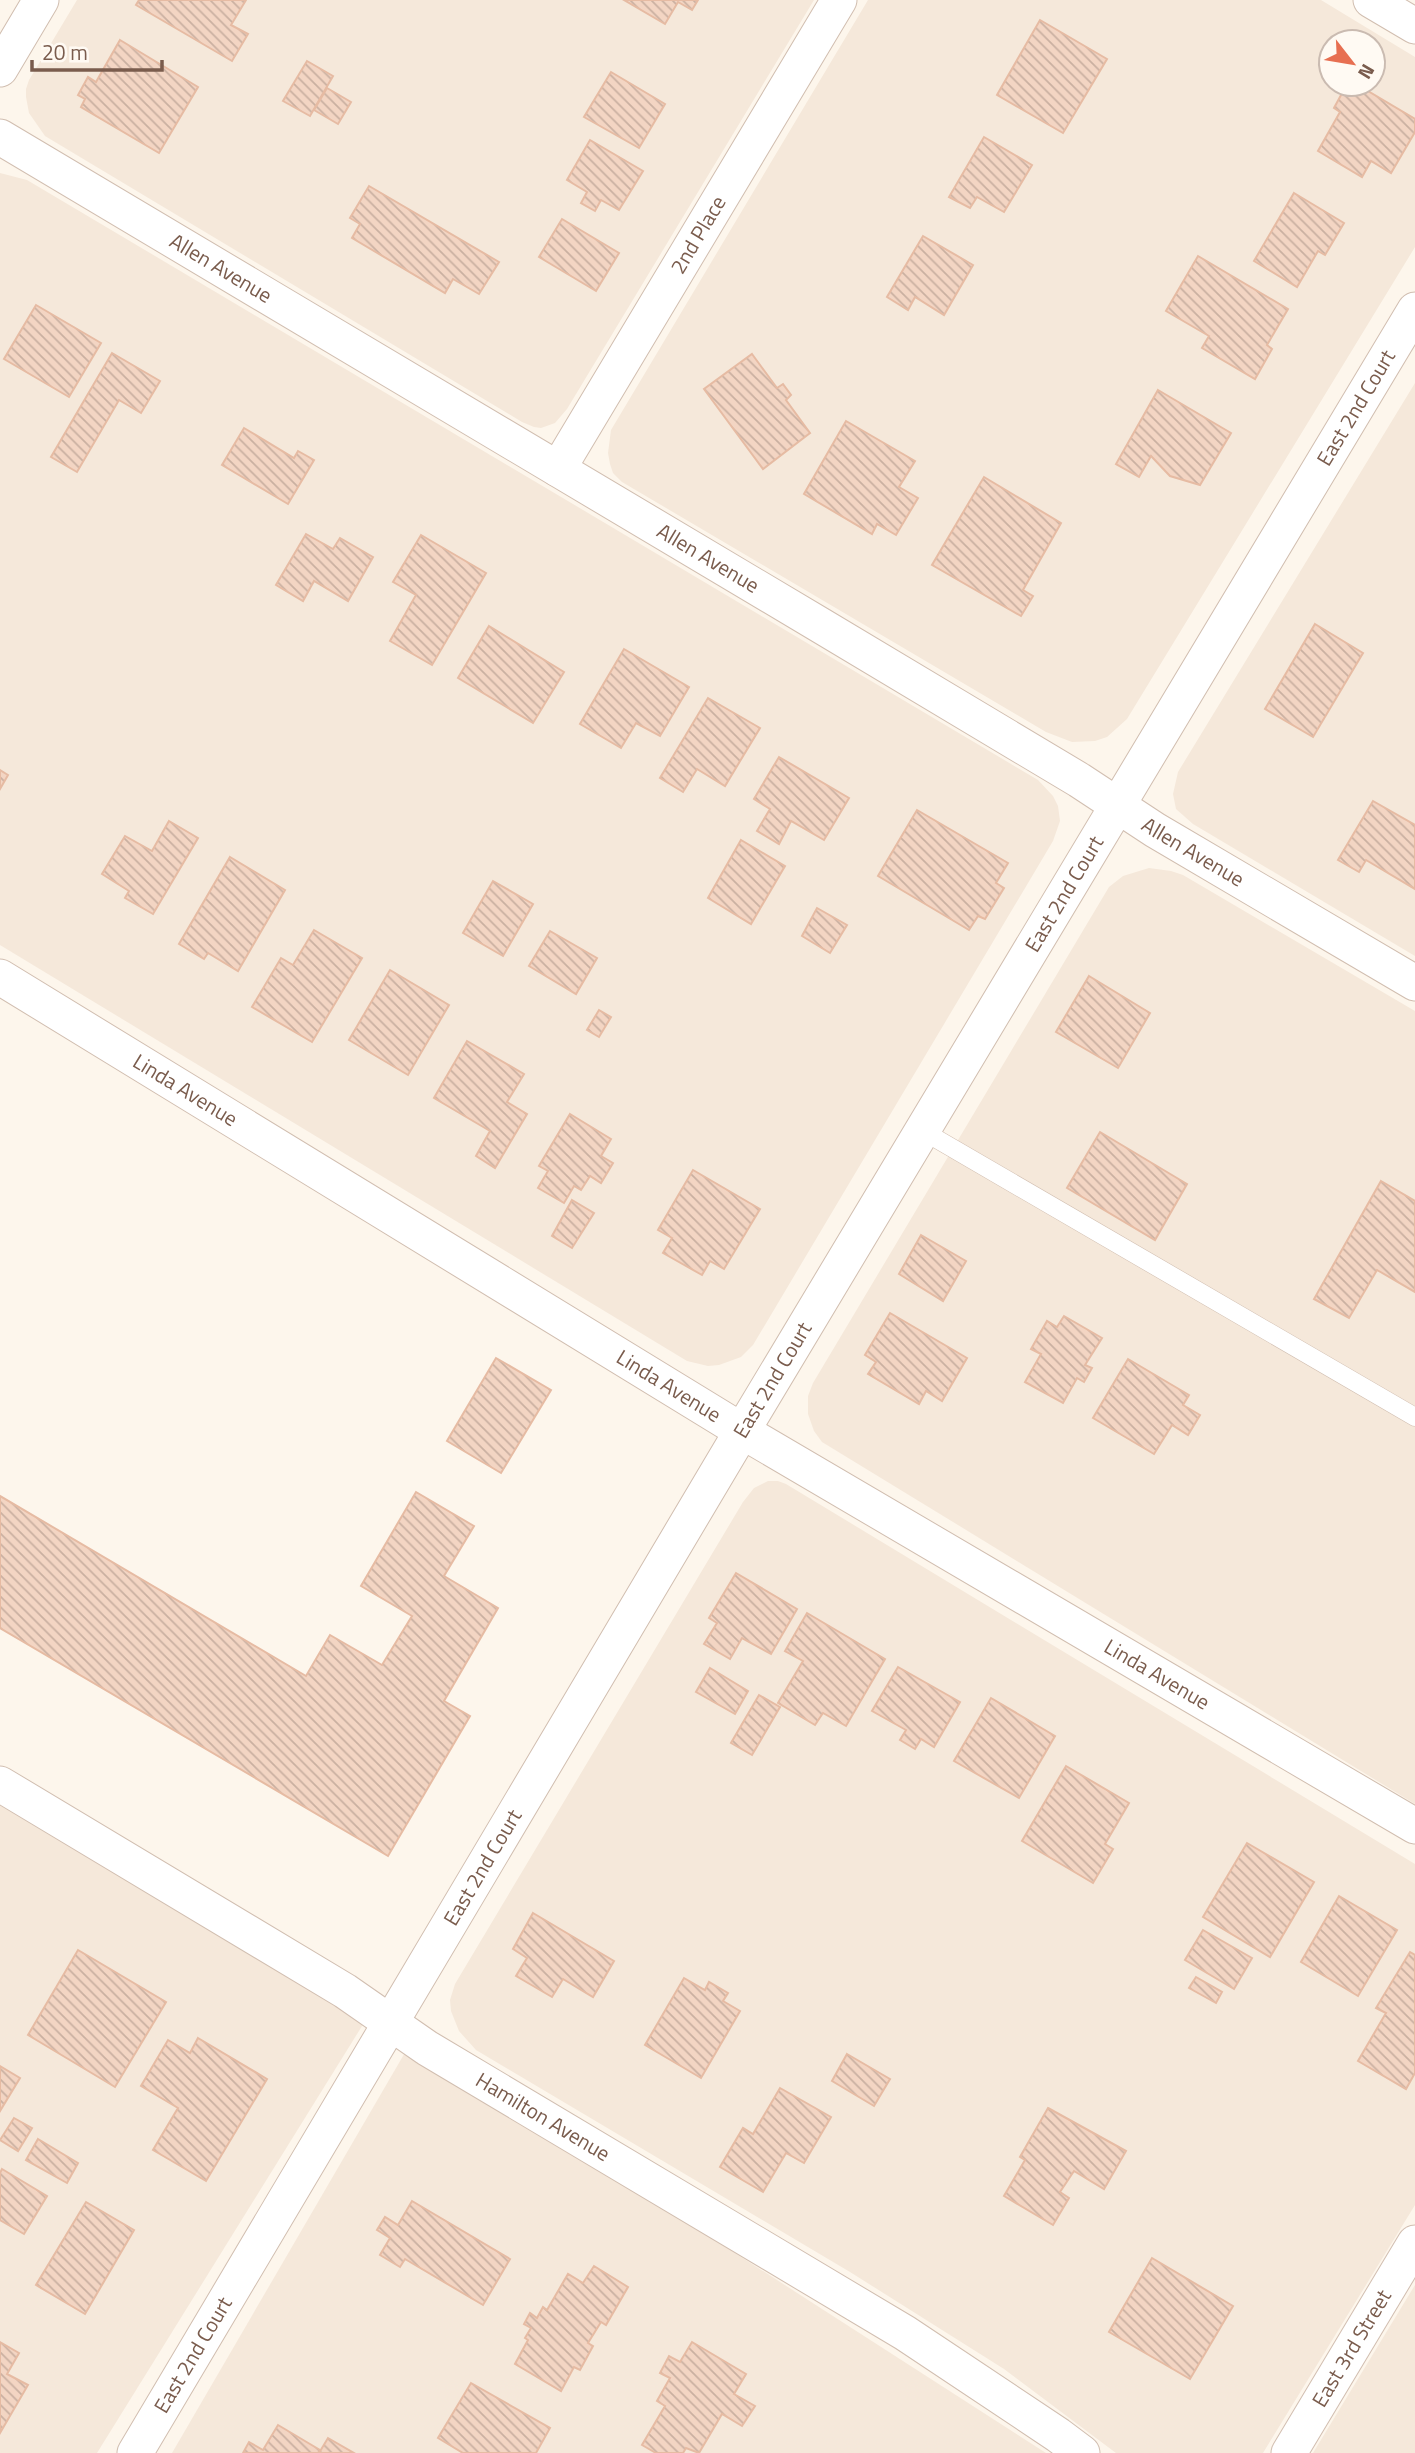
<svg xmlns="http://www.w3.org/2000/svg" width="1415" height="2453" viewBox="0 0 1415 2453" font-family="'Titillium Web',sans-serif">
	<defs>
		<pattern id="building-back-hatch" width="6" height="6" patternUnits="userSpaceOnUse" patternTransform="scale(1.75)"><rect width="6" height="6" fill="#f3d5c3"/><path d="M-1 5l2 2M0 0l6 6M5-1l2 2" fill="none" stroke="#cab0a1"/></pattern>
	</defs>
	<rect width="100%" height="100%" fill="#fdf6ec"/>
	<!-- residential -->
	<g fill="#f5e8da" fill-rule="evenodd">
		<polygon points="77,0 814,0 567,409 555,423 541,428 534,427 522,422 45,136 29,113 26,97 26,89 29,80"/>
		<path d="M868,0H1321L1415,57V247L1127,719L1107,737L1095,741L1072,742L1046,732L622,482L613,473L610,464L608,453L611,430ZM1331,42H1373V84H1331Z"/>
		<polygon points="0,173 27,180 1038,780 1053,796 1058,806 1060,821 1053,841 753,1345 741,1357 719,1365 708,1366 687,1361 0,945"/>
		<polygon points="1415,383 1415,956 1193,824 1176,809 1173,794 1178,772"/>
		<polygon points="1149,868 1171,871 1183,875 1415,1011 1415,1804 822,1442 814,1431 808,1414 808,1396 813,1383 1109,887 1123,876"/>
		<polygon points="768,1481 778,1481 786,1484 1415,1864 1415,2205 1263,2453 1116,2453 1004,2369 850,2272 476,2050 459,2031 451,2011 450,2000 455,1984 743,1502 754,1488"/>
		<polygon points="0,1804 367,2018 97,2453 0,2453"/>
		<polygon points="410,2044 1046,2453 172,2453"/>
		<polygon points="1415,2285 1415,2453 1313,2453"/>
	</g>
	<!-- building -->
	<g fill="url(#building-back-hatch)" stroke="#e6bba3" stroke-width="2">
		<polygon points="139,0 246,0 231,25 248,34 232,61 136,5"/>
		<polygon points="624,0 698,0 692,10 678,2 665,24"/>
		<polygon points="1040,20 1107,59 1063,133 997,95"/>
		<polygon points="120,40 198,87 159,153 81,107 85,99 78,95 88,77 96,82"/>
		<polygon points="307,61 333,76 310,116 283,101"/>
		<polygon points="611,72 665,104 639,148 584,117"/>
		<polygon points="1347,84 1356,84 1415,119 1415,132 1391,173 1371,161 1362,177 1318,151 1340,112 1334,108"/>
		<polygon points="327,88 351,102 338,124 314,110"/>
		<polygon points="984,137 1032,165 1004,212 977,197 970,208 949,197"/>
		<polygon points="590,140 643,171 619,210 601,200 595,211 581,203 587,192 567,180"/>
		<polygon points="369,186 499,262 479,294 453,279 445,293 352,238 360,224 350,218"/>
		<polygon points="1294,193 1344,223 1325,255 1318,251 1297,287 1254,261"/>
		<polygon points="562,219 619,253 596,291 539,257"/>
		<polygon points="923,236 973,265 944,315 915,297 908,310 887,297"/>
		<polygon points="1198,256 1288,309 1267,345 1272,349 1255,379 1202,348 1209,336 1166,311"/>
		<polygon points="36,305 101,343 69,397 4,359"/>
		<polygon points="112,353 160,381 141,413 119,400 77,472 51,457"/>
		<polygon points="752,354 777,388 783,384 791,395 786,400 810,433 763,469 704,389"/>
		<polygon points="1158,390 1231,433 1200,485 1170,476 1151,456 1139,477 1116,464"/>
		<polygon points="846,421 915,461 899,487 918,498 896,535 877,524 872,534 804,494"/>
		<polygon points="244,428 294,458 298,451 314,460 288,504 222,465"/>
		<polygon points="984,477 1061,523 1023,590 1033,596 1021,616 932,565"/>
		<polygon points="306,534 333,549 340,538 373,557 348,601 314,581 303,601 276,585"/>
		<polygon points="421,535 486,573 432,665 390,641 416,595 393,582"/>
		<polygon points="1315,624 1363,653 1313,737 1265,709"/>
		<polygon points="489,626 564,672 533,723 458,678"/>
		<polygon points="624,649 689,687 660,736 636,723 621,748 580,724"/>
		<polygon points="708,698 760,728 725,786 697,769 683,792 660,778"/>
		<polygon points="779,757 849,798 824,840 791,821 779,844 757,831 770,809 754,799"/>
		<polygon points="0,770 8,775 0,789"/>
		<polygon points="1373,801 1415,825 1415,889 1366,860 1359,872 1338,860"/>
		<polygon points="917,810 1008,863 996,883 1004,888 985,919 978,916 969,930 878,876"/>
		<polygon points="169,821 198,838 153,914 125,898 129,891 102,874 125,836 152,851"/>
		<polygon points="741,840 785,866 751,924 708,898"/>
		<polygon points="230,857 285,890 238,971 208,953 204,959 179,944"/>
		<polygon points="493,881 533,904 503,956 463,933"/>
		<polygon points="817,908 847,925 830,953 802,936"/>
		<polygon points="314,930 362,958 312,1042 252,1007 281,958 293,965"/>
		<polygon points="550,931 597,958 576,994 529,966"/>
		<polygon points="390,970 449,1005 408,1075 349,1040"/>
		<polygon points="1089,976 1150,1013 1118,1068 1056,1032"/>
		<polygon points="599,1010 611,1017 599,1037 587,1030"/>
		<polygon points="467,1041 524,1074 507,1102 527,1114 495,1168 476,1156 490,1131 434,1098"/>
		<polygon points="570,1114 611,1139 601,1156 613,1163 601,1183 590,1176 581,1190 574,1186 564,1203 538,1188 548,1171 539,1166"/>
		<polygon points="1100,1132 1187,1184 1155,1240 1067,1188"/>
		<polygon points="693,1170 760,1209 724,1269 710,1261 702,1275 663,1253 672,1238 658,1230"/>
		<polygon points="1381,1181 1415,1201 1415,1292 1377,1270 1349,1318 1314,1299"/>
		<polygon points="572,1200 594,1213 572,1248 552,1236"/>
		<polygon points="921,1235 966,1261 943,1301 899,1274"/>
		<polygon points="890,1313 967,1358 942,1401 926,1391 919,1404 868,1374 876,1362 865,1355"/>
		<polygon points="1064,1316 1102,1338 1085,1365 1092,1368 1084,1382 1077,1378 1063,1403 1025,1382 1041,1354 1031,1349 1047,1321 1057,1327"/>
		<polygon points="496,1358 551,1390 501,1473 447,1441"/>
		<polygon points="1128,1359 1189,1395 1183,1405 1200,1415 1188,1435 1172,1425 1154,1454 1093,1418"/>
		<polygon points="416,1492 474,1526 444,1576 498,1608 444,1701 470,1716 388,1856 0,1628 0,1496 306,1676 330,1635 382,1665 412,1616 361,1586"/>
		<polygon points="736,1573 797,1609 771,1654 742,1638 730,1659 704,1644 717,1623 709,1618"/>
		<polygon points="807,1613 885,1659 846,1726 823,1713 815,1725 778,1703 803,1661 785,1651"/>
		<polygon points="898,1667 960,1702 934,1747 921,1739 915,1749 900,1740 906,1730 872,1711"/>
		<polygon points="710,1668 748,1691 735,1714 696,1692"/>
		<polygon points="759,1695 780,1707 752,1755 731,1743"/>
		<polygon points="991,1698 1055,1736 1019,1798 954,1761"/>
		<polygon points="1066,1766 1129,1803 1105,1844 1113,1849 1093,1883 1022,1841"/>
		<polygon points="1247,1843 1314,1882 1270,1957 1203,1917"/>
		<polygon points="1339,1896 1397,1930 1358,1996 1301,1962"/>
		<polygon points="533,1913 614,1961 593,1997 563,1979 552,1997 516,1976 527,1958 513,1949"/>
		<polygon points="1203,1930 1252,1958 1234,1989 1185,1960"/>
		<polygon points="78,1950 166,2002 115,2087 28,2035"/>
		<polygon points="1410,1952 1415,1955 1415,2073 1406,2089 1358,2061 1386,2013 1376,2008"/>
		<polygon points="1196,1977 1222,1992 1216,2003 1189,1988"/>
		<polygon points="684,1978 705,1990 709,1982 728,1993 723,2001 740,2011 701,2078 645,2045"/>
		<polygon points="198,2038 267,2079 206,2181 153,2150 178,2108 141,2086 168,2040 190,2053"/>
		<polygon points="847,2054 890,2079 874,2106 832,2081"/>
		<polygon points="0,2066 20,2078 0,2111"/>
		<polygon points="780,2088 831,2117 804,2163 786,2153 763,2192 720,2167 743,2128 753,2134"/>
		<polygon points="1048,2108 1126,2151 1104,2189 1074,2171 1060,2192 1069,2198 1053,2225 1004,2196 1025,2160 1020,2157"/>
		<polygon points="14,2118 32,2128 18,2151 0,2140"/>
		<polygon points="38,2139 78,2163 67,2183 26,2160"/>
		<polygon points="2,2169 47,2196 24,2234 0,2220 0,2173"/>
		<polygon points="412,2201 510,2259 483,2305 405,2259 400,2267 380,2255 390,2238 377,2230 385,2217 398,2225"/>
		<polygon points="86,2202 134,2230 85,2314 36,2285"/>
		<polygon points="1152,2258 1233,2306 1190,2379 1109,2332"/>
		<polygon points="594,2266 628,2287 606,2325 601,2322 588,2343 593,2346 580,2370 574,2367 561,2391 515,2364 528,2340 525,2338 531,2328 524,2324 530,2313 537,2318 543,2307 547,2310 568,2274 583,2283"/>
		<polygon points="0,2342 19,2353 7,2374 28,2385 0,2433"/>
		<polygon points="692,2342 746,2374 734,2394 755,2406 742,2426 722,2414 699,2453 686,2448 683,2453 656,2453 642,2445 665,2406 657,2401 670,2378 660,2373 669,2356 680,2362"/>
		<polygon points="471,2383 550,2428 536,2453 463,2453 438,2438"/>
		<polygon points="278,2425 320,2450 318,2453 243,2453 249,2442 263,2450"/>
		<polygon points="328,2438 354,2453 319,2453"/>
	</g>
	<g fill="none" stroke-linecap="round" stroke-linejoin="round">
		<defs>
			<polyline id="service" points="923,1131 1415,1417"/>
			<g id="minor">
				<polyline points="1371,0 1415,26"/>
				<polyline points="0,69 41,0"/>
				<path id="s1" d="M0,137L820,625L1079,780L1155,830L1415,983"/>
				<path id="s2" d="M558,469L839,0"/>
				<path id="s3" d="M0,977L742,1431L1415,1826"/>
				<path id="s4" d="M0,1784L345,1991L427,2048L905,2333L1058,2435L1082,2453"/>
				<path id="s5" d="M135,2453L742,1431L1415,310"/>
				<path id="s6" d="M1289,2453L1415,2243"/>
			</g>
		</defs>
		<!-- service casing -->
		<use href="#service" stroke="#d1beb0" stroke-width="19"/>
		<!-- minor casing -->
		<use href="#minor" stroke="#d1beb0" stroke-width="37"/>
		<!-- service -->
		<use href="#service" stroke="#fff" stroke-width="18"/>
		<!-- minor -->
		<use href="#minor" stroke="#fff" stroke-width="35"/>
	</g>
	<g text-anchor="middle" stroke-width="6" stroke-linejoin="round" paint-order="stroke">
		<!-- street labels -->
		<g font-size="21" fill="#7a5c4d" stroke="#fffaf3">
			<text dy="7" stroke="none"><textPath href="#s2" startOffset="273">2nd Place</textPath></text>
			<text dy="7" stroke="none"><textPath href="#s1" startOffset="257">Allen Avenue</textPath></text>
			<text dy="7" stroke="none"><textPath href="#s5" startOffset="2382">East 2nd Court</textPath></text>
			<text dy="7" stroke="none"><textPath href="#s1" startOffset="824">Allen Avenue</textPath></text>
			<text dy="7" stroke="none"><textPath href="#s1" startOffset="1391">Allen Avenue</textPath></text>
			<text dy="7" stroke="none"><textPath href="#s5" startOffset="1815">East 2nd Court</textPath></text>
			<text dy="7" stroke="none"><textPath href="#s3" startOffset="217">Linda Avenue</textPath></text>
			<text dy="7" stroke="none"><textPath href="#s5" startOffset="1248">East 2nd Court</textPath></text>
			<text dy="7" stroke="none"><textPath href="#s3" startOffset="784">Linda Avenue</textPath></text>
			<text dy="7" stroke="none"><textPath href="#s3" startOffset="1351">Linda Avenue</textPath></text>
			<text dy="7" stroke="none"><textPath href="#s5" startOffset="681">East 2nd Court</textPath></text>
			<text dy="7" stroke="none"><textPath href="#s4" startOffset="637">Hamilton Avenue</textPath></text>
			<text dy="7" stroke="none"><textPath href="#s6" startOffset="122">East 3rd Street</textPath></text>
			<text dy="7" stroke="none"><textPath href="#s5" startOffset="114">East 2nd Court</textPath></text>
		</g>
	</g>
	<!-- north arrow -->
	<g transform="translate(1352 63) rotate(121)"><circle r="33" fill="#fffaf3" stroke="#cabbb1" stroke-width="2"/>
	<path d="M0-5L12 26L0 18L-12 26Z" fill="#e76f51"/>
	<text y="-10" font-size="19" font-weight="bold" text-anchor="middle" fill="#7a5c4d">N</text>
	</g>
	<!-- scale -->
	<path d="M32 60v10h130v-10" fill="none" stroke="#7a5c4d" stroke-width="3.5"/>
	<text x="42" y="60" font-size="21" fill="#7a5c4d" stroke="#fffaf3" stroke-width="5" paint-order="stroke">20 m</text>
</svg>
